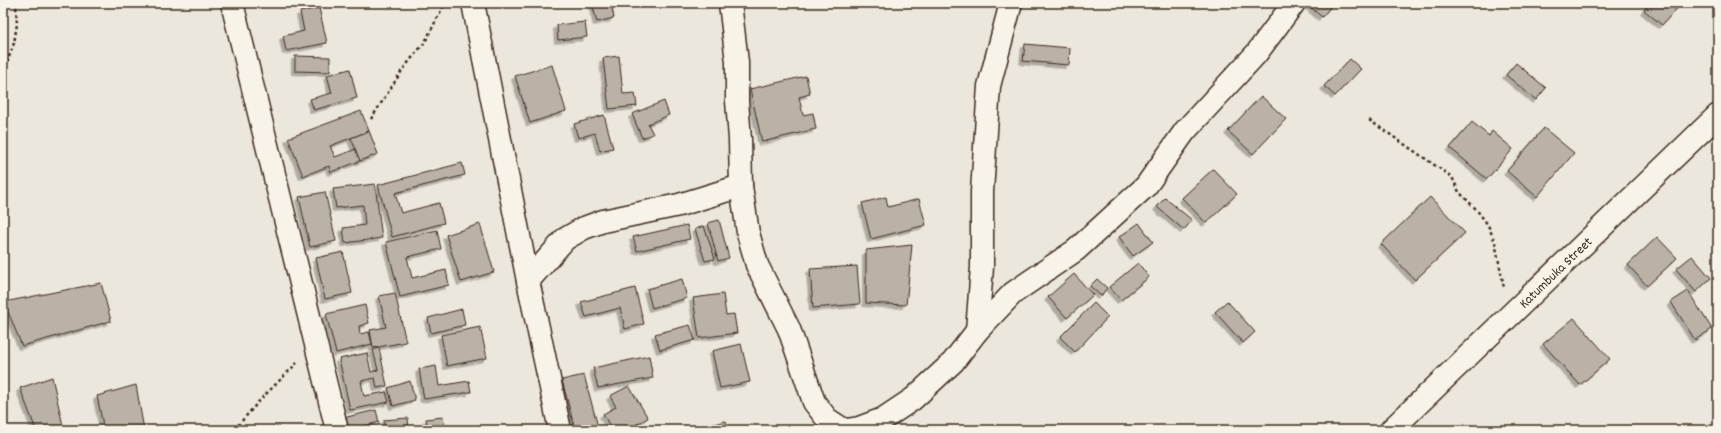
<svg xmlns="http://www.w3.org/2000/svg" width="1721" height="433" viewBox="0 0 1721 433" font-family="Dekko,sans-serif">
	<defs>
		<filter id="shadow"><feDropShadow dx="-3.5" dy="3.5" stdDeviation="0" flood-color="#0004"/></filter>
	</defs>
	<rect width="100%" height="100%" fill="#ece7dc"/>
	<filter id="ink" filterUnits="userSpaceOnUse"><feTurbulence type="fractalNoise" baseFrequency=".025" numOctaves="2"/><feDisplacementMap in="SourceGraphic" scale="8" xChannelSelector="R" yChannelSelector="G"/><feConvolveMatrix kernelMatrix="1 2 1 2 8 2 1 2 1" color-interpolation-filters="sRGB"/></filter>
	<g filter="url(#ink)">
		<!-- building -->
		<g fill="#bab2a7" stroke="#3b2a1e" filter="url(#shadow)">
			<polygon points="592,3 611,3 614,18 597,22"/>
			<polygon points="1308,3 1334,3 1322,17 1307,4"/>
			<polygon points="1650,3 1682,3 1662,25 1644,10"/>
			<polygon points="319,8 327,43 286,51 283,36 304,31 300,12"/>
			<polygon points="585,22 587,37 558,40 557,25"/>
			<polygon points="1025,44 1070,48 1069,65 1023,61"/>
			<polygon points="295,56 330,57 330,72 295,71"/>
			<polygon points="619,56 623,94 635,93 637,106 609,109 603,58"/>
			<polygon points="1350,59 1361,69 1335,96 1324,86"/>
			<polygon points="1516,63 1546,88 1536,100 1506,75"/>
			<polygon points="552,65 566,111 530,123 515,76"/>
			<polygon points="350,69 357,98 314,110 310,99 332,93 327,75"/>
			<polygon points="806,76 810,94 799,97 803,115 813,113 816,129 762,142 750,89"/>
			<polygon points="1261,96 1286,119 1253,154 1228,131"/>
			<polygon points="664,101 669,115 648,124 653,134 642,138 632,114"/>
			<polygon points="361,111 369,131 330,146 335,157 356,149 360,161 331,172 329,166 303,176 288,138"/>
			<polygon points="604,115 613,148 600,151 595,133 578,138 574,124"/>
			<polygon points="1472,122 1489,136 1492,131 1513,149 1487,179 1450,148"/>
			<polygon points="1544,128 1574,153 1537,197 1507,171"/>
			<polygon points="369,131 378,154 360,161 351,138"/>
			<polygon points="462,163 465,175 395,193 401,213 439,203 444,223 392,237 378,185"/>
			<polygon points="1213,169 1237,194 1206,223 1182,198"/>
			<polygon points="375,184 382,238 345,243 343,228 365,225 363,205 336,208 333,189"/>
			<polygon points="325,192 336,241 310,247 299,197"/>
			<polygon points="886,197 888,207 919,199 926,225 871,239 862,203"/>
			<polygon points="1430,197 1465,233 1415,280 1381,244"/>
			<polygon points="1165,198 1192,220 1184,230 1157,207"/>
			<polygon points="719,220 729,258 718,261 708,223"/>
			<polygon points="1139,223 1153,242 1133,256 1119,237"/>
			<polygon points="480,224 494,272 461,282 446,235"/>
			<polygon points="687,225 690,239 637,251 633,237"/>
			<polygon points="704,226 715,259 705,261 695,229"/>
			<polygon points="437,230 441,249 407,257 412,278 446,270 449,285 400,297 386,242"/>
			<polygon points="1657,237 1677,258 1647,286 1628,265"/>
			<polygon points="912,245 906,305 866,303 866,250"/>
			<polygon points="343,252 352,293 325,299 316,258"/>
			<polygon points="1692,256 1711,278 1696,292 1676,269"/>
			<polygon points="1138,263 1149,277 1121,300 1109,287"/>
			<polygon points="857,266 860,304 813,308 810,269"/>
			<polygon points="1074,274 1093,295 1067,318 1048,297"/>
			<polygon points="682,279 687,298 652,308 647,289"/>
			<polygon points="1097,279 1107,288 1101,296 1090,286"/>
			<polygon points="101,283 111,321 22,346 4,302"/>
			<polygon points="635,288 644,324 625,329 620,308 586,317 581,302"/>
			<polygon points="1688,291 1712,329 1695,340 1671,302"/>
			<polygon points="395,293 406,342 373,348 370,330 386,327 379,296"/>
			<polygon points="723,294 726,315 734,314 737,333 699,338 693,298"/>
			<polygon points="1227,301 1255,332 1243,343 1215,312"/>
			<polygon points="1094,303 1108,317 1075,352 1060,337"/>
			<polygon points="365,305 369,323 359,326 360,334 369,332 372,344 336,353 326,314"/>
			<polygon points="462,309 465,325 431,333 428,318"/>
			<polygon points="1574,318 1610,359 1580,385 1543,344"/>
			<polygon points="690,325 695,340 660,350 655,334"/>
			<polygon points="480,327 487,358 447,366 441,335"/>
			<polygon points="741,344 750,382 720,388 712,351"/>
			<polygon points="379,348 387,386 377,388 375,378 361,381 364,396 386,392 389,402 350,410 339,359 367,353 371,372 378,370 373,350"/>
			<polygon points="649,356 653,378 598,388 593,368"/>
			<polygon points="436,366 439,386 469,381 471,392 424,399 419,369"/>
			<polygon points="584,375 598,427 588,430 575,430 562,380"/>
			<polygon points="52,377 64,430 36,430 20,388"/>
			<polygon points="410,381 415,400 393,406 388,388"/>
			<polygon points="136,385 144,430 104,430 97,396"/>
			<polygon points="629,386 648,418 626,430 612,430 603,414 616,407 610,396"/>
			<polygon points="376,410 379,422 351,430 345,430 343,418"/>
			<polygon points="443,417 445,430 428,430 426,419"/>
			<polygon points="408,418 409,430 385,430 384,420"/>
			<polygon points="726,421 729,430 691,430"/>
		</g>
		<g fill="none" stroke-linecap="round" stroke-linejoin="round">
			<defs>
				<g id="minor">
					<path d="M232,3C268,145 301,288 337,430"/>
					<polyline points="473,3 528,281 560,430"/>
					<polyline points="730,3 737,62 737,101 740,139 741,186 748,233 757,265 789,329 814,402 827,419 844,430"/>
					<polyline points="528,281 565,239 584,228 603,221 679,205 741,186"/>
					<polyline points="977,331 982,267 982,192 989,86 1011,3"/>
					<polyline points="846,430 859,428 883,419 913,399 953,362 977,331 1013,293 1076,250 1146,186 1185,131 1256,54 1294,3"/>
				</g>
				<polyline id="secondary" points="1391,430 1718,115"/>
			</defs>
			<!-- minor casing -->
			<use href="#minor" stroke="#3b2a1e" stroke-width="25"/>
			<!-- secondary casing -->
			<use href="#secondary" stroke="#3b2a1e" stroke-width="25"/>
			<!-- path -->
			<g stroke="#3b2a1e" stroke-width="2.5" stroke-dasharray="3 3" stroke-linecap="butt">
				<polyline points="3,74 14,43 17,24 16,3"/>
				<polyline points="371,119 403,69 425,42 445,3"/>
				<polyline points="1369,120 1452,177 1459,192 1476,209 1488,225 1495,242 1504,288"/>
				<polyline points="234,430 260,400 297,363"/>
			</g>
			<!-- minor -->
			<use href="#minor" stroke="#f7f3e8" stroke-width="22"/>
			<!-- secondary -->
			<use href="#secondary" stroke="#f7f3e8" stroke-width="22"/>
		</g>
	</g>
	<g text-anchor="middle" stroke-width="4" stroke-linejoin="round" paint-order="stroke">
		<!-- street labels -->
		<g font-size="14" fill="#3b2a1e" stroke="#f7f3e8">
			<text transform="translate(1555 272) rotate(-44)" y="5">Katumbuka Street</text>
		</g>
	</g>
	<!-- margin -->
	<rect width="1721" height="433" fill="none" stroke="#f7f3e8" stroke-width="16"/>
	<rect x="8" y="8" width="1705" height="417" fill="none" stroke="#3b2a1e" stroke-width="1.5" filter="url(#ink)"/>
</svg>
